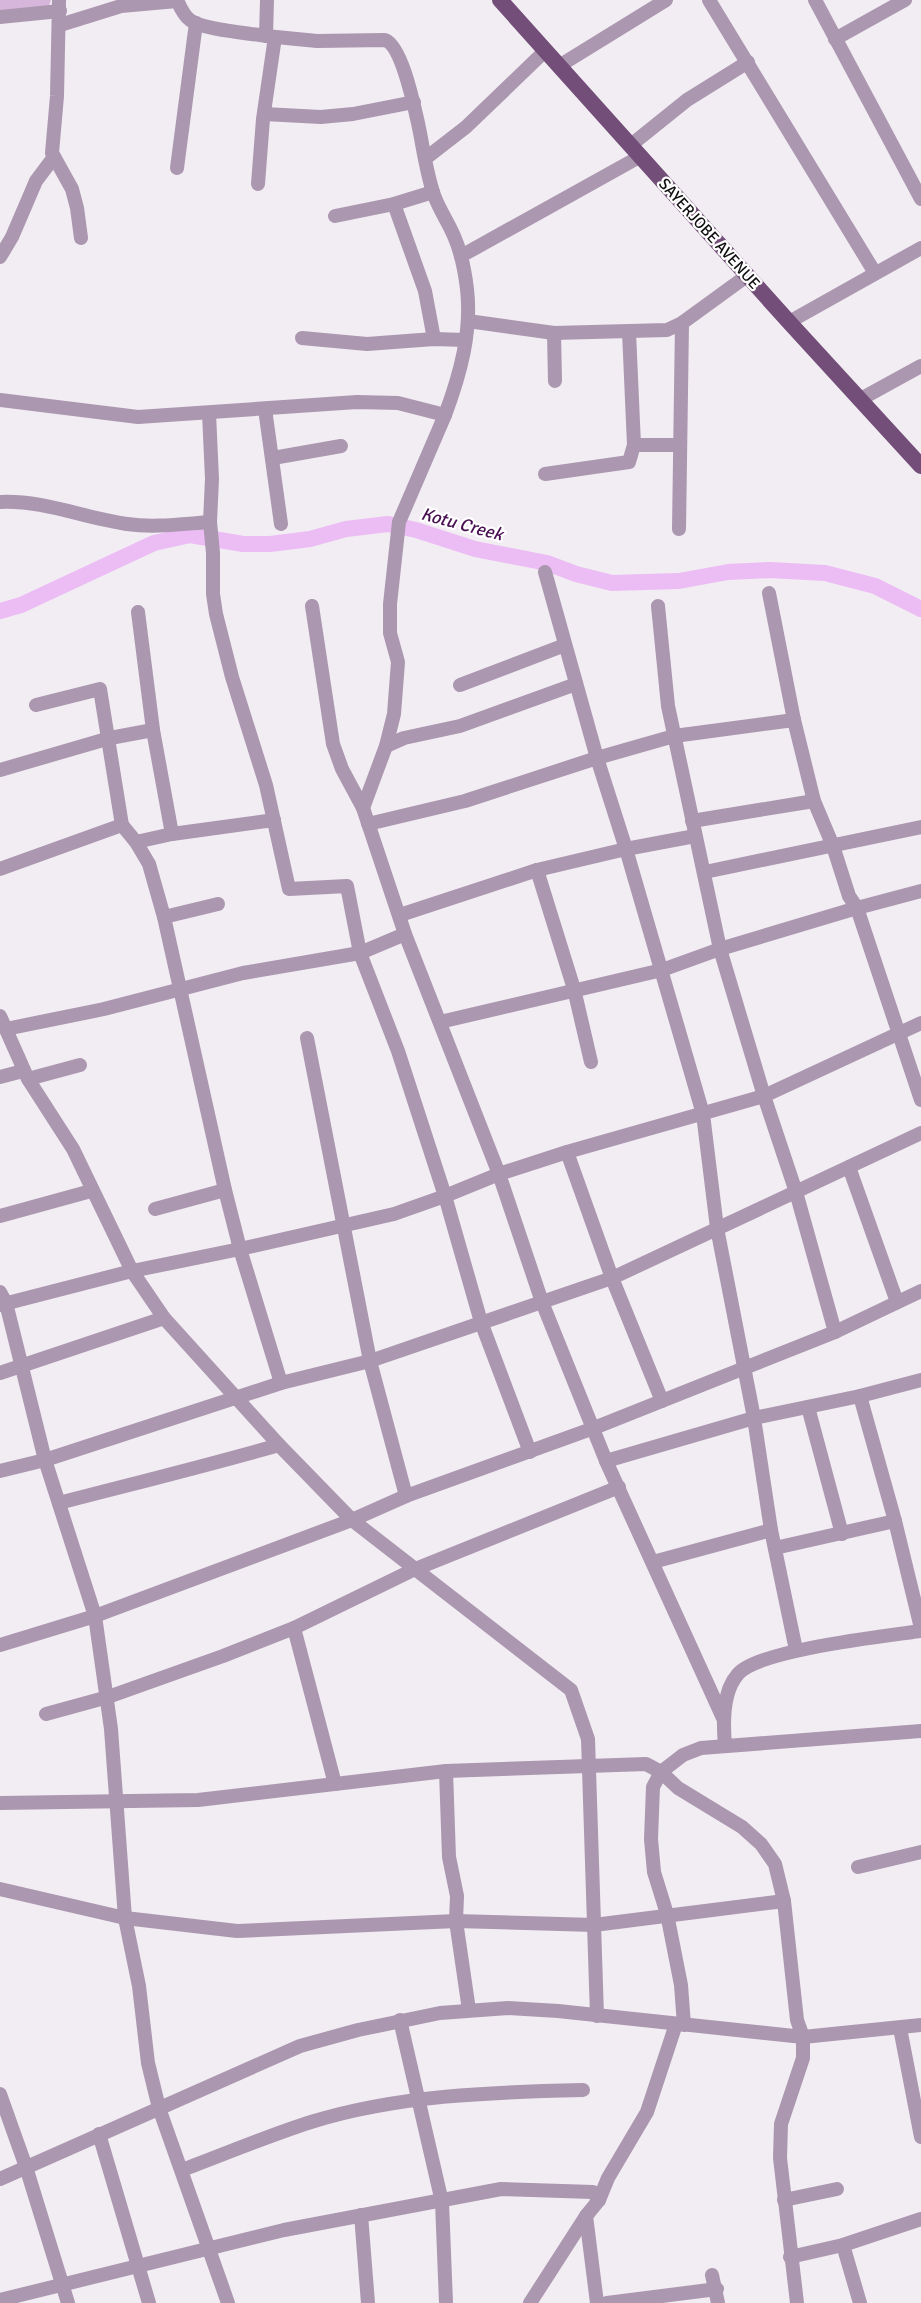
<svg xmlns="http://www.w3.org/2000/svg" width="921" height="2303" viewBox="0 0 921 2303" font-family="Signika,sans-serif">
	<rect width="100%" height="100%" fill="#f2ecf3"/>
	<!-- green -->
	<polygon fill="#d6b6db" points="0,0 51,0 48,9 0,15"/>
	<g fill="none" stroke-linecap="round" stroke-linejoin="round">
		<!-- river -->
		<polyline stroke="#ecbcf4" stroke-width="16" points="0,611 21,605 154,543 190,535 243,544 270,544 310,539 346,529 388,524 416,530 475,549 547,563 576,574 612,583 679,581 728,572 770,570 825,573 875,586 921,609"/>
		<!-- minor -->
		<g stroke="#ab97af" stroke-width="14">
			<polyline points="59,0 57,96 52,153 72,189 77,208 81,238"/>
			<path d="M177,0C180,7 184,16 190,20C203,30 249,33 266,36"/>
			<polyline points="709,0 875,273"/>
			<polyline points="815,0 921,199"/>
			<polyline points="0,17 60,11"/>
			<polyline points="60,25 121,6 177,1"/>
			<polyline points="835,39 905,0"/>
			<polyline points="559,66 666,0"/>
			<polyline points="264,114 321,117 353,114 414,102"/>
			<polyline points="631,145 687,100 748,62"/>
			<polyline points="426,158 466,127 545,51"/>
			<polyline points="177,168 196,23"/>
			<polyline points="258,184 263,119 275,37"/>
			<polyline points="394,204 425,291 434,339"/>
			<polyline points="335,216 394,204 433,192"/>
			<polyline points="461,256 641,156"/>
			<polyline points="0,257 12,237 36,181 54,157"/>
			<polyline points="468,321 554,333 667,330 682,323 748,275"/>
			<polyline points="789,322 921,248"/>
			<polyline points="554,333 555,381"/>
			<polyline points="302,338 367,344 434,339 465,340"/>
			<path d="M0,400L138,417L357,402L398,403L445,415C460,375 472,332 467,289C465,272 461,252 454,236C448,222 439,209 434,195C426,172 423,146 418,123C414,106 402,46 385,40L317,41L266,36L267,0"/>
			<polyline points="859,400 921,366"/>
			<polyline points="265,409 281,524"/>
			<polyline points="634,445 680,445"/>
			<polyline points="273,458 341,446"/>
			<polyline points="545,474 629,462 634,445 629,332"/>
			<path d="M0,502C44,500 84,518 127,524C154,528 182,524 210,522L212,479L209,413"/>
			<polyline points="210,522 213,553 213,594 216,614 232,677 266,785 289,889 347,886 360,953 398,1051 445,1196 481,1322 530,1452"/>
			<polyline points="679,529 682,323"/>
			<polyline points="545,572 597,758 626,849 703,1114 717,1228 754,1418 771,1530 796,1650"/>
			<polyline points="769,593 794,720 814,801 833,846 849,896 857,908 921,1100"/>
			<polyline points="312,606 333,744 342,769 363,808 405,934 499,1174 542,1302 606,1461 723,1718"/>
			<polyline points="658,606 668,706 720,949 764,1096 796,1192 835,1332"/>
			<polyline points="138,612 153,730 172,834"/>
			<polyline points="460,685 565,645"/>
			<polyline points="36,705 100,689 122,825"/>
			<polyline points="386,746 404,738 460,726 576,684"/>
			<polyline points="0,770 110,738 153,730"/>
			<polyline points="363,808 386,746 394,714 398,662 390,633 390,604 399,522 445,415"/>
			<polyline points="692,821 814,801"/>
			<polyline points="368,824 465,801 597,758 674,736 794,720"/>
			<polyline points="136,842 172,834 274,820"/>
			<polyline points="0,869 122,825 136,842 149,864 164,917 225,1190 240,1249 281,1383"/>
			<polyline points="537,870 574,989 591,1062"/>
			<polyline points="705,872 921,827"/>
			<polyline points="400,915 537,870 626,849 695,836"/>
			<polyline points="164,917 218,904"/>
			<polyline points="0,1016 28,1079 73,1149 132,1271 164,1318 279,1445 352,1520 571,1690 588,1739 597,2016"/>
			<polyline points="440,1022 662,970 720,949 857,908 921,891"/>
			<polyline points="6,1029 104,1009 243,973 360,953 405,934"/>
			<polyline points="307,1038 370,1361 406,1496"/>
			<polyline points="0,1077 23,1071"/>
			<polyline points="28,1079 80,1065"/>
			<polyline points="567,1152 612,1278 662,1401"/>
			<polyline points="849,1167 897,1302"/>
			<polyline points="155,1209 225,1190"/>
			<polyline points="0,1216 91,1191"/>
			<polyline points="0,1292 6,1303 45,1460 95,1616 111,1729 125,1918 139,1986 148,2063 159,2108 228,2303"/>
			<polyline points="0,1305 132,1271 240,1249 394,1214 445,1196 499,1174 567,1152 764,1096 921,1023"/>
			<polyline points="0,1373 164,1318"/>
			<polyline points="860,1396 895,1521 921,1628"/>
			<polyline points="808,1407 842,1534"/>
			<polyline points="606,1461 754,1418 860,1396 921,1380"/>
			<polyline points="0,1471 45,1460 281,1383 370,1361 612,1278 921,1133"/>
			<path d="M59,1503C132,1484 206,1466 279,1445"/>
			<polyline points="775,1548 895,1521"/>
			<polyline points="653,1562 771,1530"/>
			<polyline points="294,1628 335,1784"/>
			<polyline points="0,1645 95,1616 352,1520 406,1496 594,1428 835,1332 921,1291"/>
			<polyline points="46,1714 108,1697 223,1656 294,1628 413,1570 619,1487"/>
			<path d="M725,1745C723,1723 722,1692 738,1674C758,1650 886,1636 921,1631"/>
			<polyline points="446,1771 449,1857 457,1896 456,1921 469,2010"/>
			<polyline points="0,1803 198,1800 446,1771 646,1764 661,1772 678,1788 742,1827 761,1844 775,1864 784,1901 797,2020 803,2037 803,2058 781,2124 780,2158 797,2303"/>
			<polyline points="858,1867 921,1852"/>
			<polyline points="0,1889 125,1918 237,1931 456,1921 594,1925 784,1901"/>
			<polyline points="400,2020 442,2202 446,2303"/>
			<polyline points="684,2025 681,1985 667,1914 654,1872 651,1839 653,1787 661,1772 683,1755 701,1748 921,1731"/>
			<polyline points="900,2028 921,2137"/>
			<polyline points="0,2094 26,2167 68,2303"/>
			<polyline points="99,2134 149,2303"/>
			<path d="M182,2170C225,2154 267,2136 311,2122C398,2095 493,2092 583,2090"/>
			<polyline points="0,2179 300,2046 358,2030 440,2013 508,2008 558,2011 803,2037 921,2025"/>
			<polyline points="784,2200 837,2189"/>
			<polyline points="361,2215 368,2303"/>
			<polyline points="586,2216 597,2303"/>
			<polyline points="843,2245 860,2303"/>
			<polyline points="790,2257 843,2245 921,2219"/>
			<polyline points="712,2275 718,2303"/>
			<polyline points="0,2300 284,2230 501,2189 593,2192 599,2200"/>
			<polyline points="530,2303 586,2216 599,2200 608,2178 647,2112 676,2024"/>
			<polyline points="607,2303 717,2289"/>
		</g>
		<!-- major -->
		<polyline stroke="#724e78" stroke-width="16" points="500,0 789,322 921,466"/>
	</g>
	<g text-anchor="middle" stroke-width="4.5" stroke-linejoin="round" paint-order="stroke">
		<!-- street labels -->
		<g font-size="16" fill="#0f0d0f" stroke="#fff">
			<text transform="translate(710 233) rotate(48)" y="6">SAYERJOBE AVENUE</text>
		</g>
		<!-- water labels -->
		<g font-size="18" font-style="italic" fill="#491052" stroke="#fff">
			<text transform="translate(462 524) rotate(15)" y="6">Kotu Creek</text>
		</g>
	</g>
</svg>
